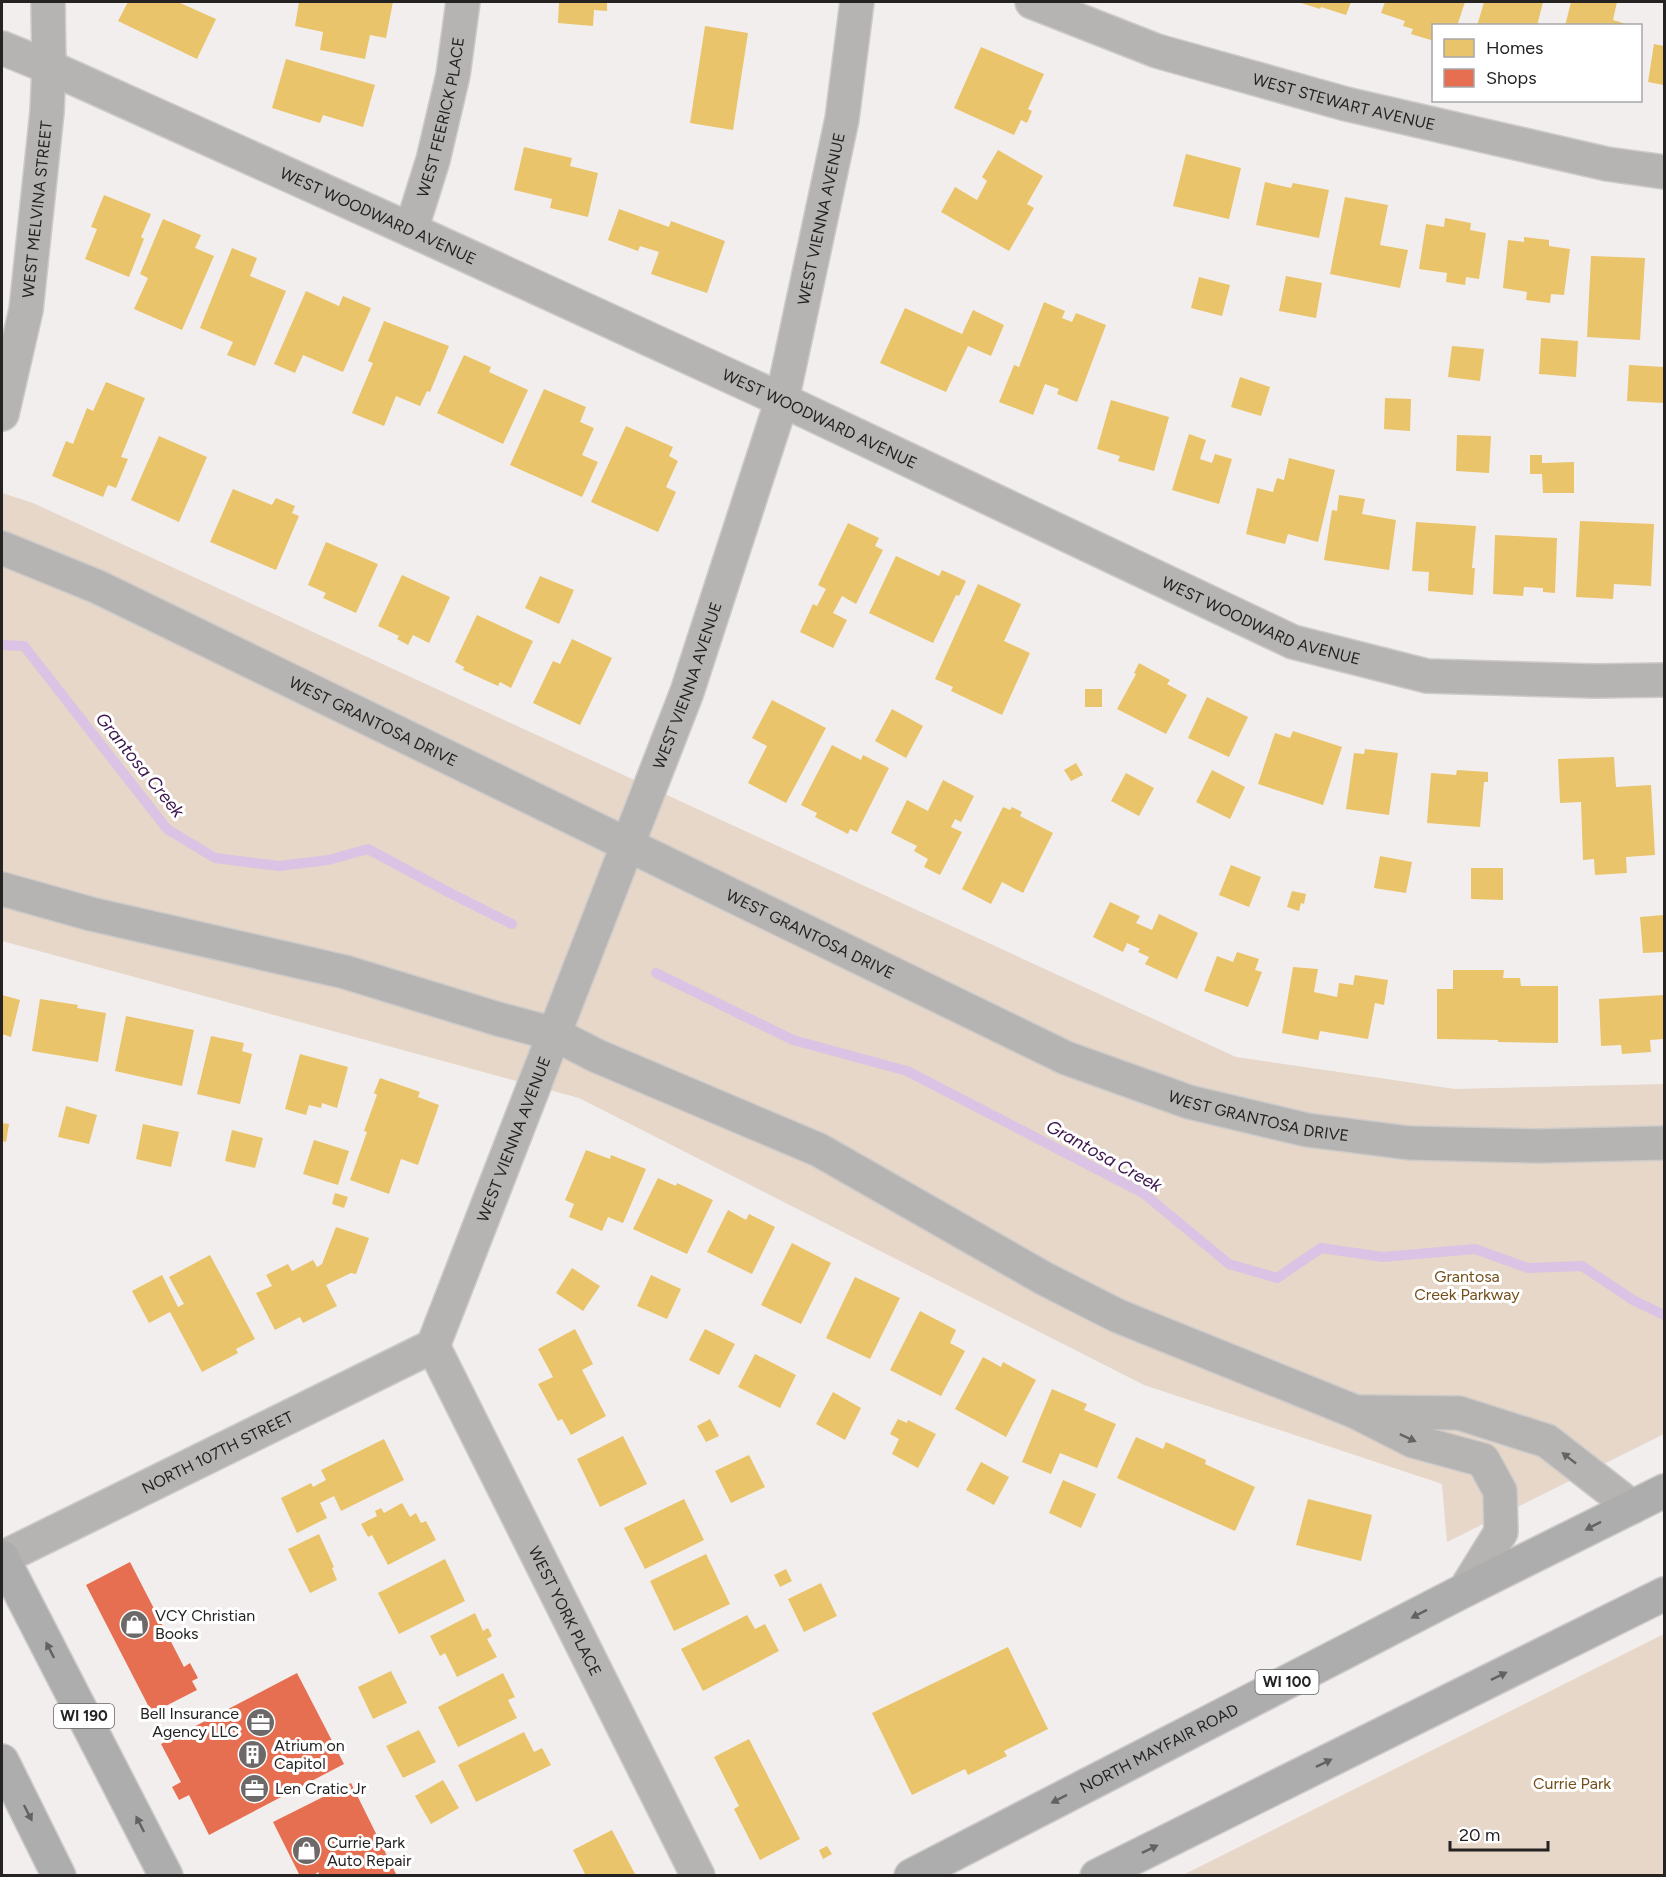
<svg xmlns="http://www.w3.org/2000/svg" width="1666" height="1877" viewBox="0 0 1666 1877" font-family="Figtree,sans-serif">
	<rect width="100%" height="100%" fill="#f3eeee"/>
	<!-- green -->
	<g fill="#e6d7c8">
		<polygon points="2,493 33,503 1236,1057 1455,1089 1664,1084 1664,1434 1447,1542 1442,1484 1144,1385 579,1098 2,941"/>
		<polygon points="1664,1634 1664,1875 1183,1875"/>
	</g>
	<!-- homes -->
	<g fill="#e9c46a">
		<polygon points="128,2 157,3 178,2 216,19 197,59 118,21"/>
		<polygon points="299,2 393,2 386,38 370,35 365,59 320,50 323,32 295,26"/>
		<polygon points="559,2 607,2 607,11 594,10 593,26 558,23"/>
		<polygon points="1298,2 1351,2 1346,15 1321,7 1320,9"/>
		<polygon points="1385,2 1465,2 1457,26 1434,26 1434,41 1411,34 1413,29 1403,26 1405,21 1381,13"/>
		<polygon points="1484,2 1543,2 1537,26 1477,26"/>
		<polygon points="1571,2 1617,2 1613,20 1633,26 1565,26"/>
		<polygon points="705,26 748,33 733,130 690,123"/>
		<polygon points="1654,44 1664,46 1664,85 1648,82"/>
		<polygon points="981,47 1044,74 1028,109 1032,111 1027,123 1021,120 1014,135 954,108"/>
		<polygon points="286,59 375,85 363,127 323,115 320,123 272,108"/>
		<polygon points="524,147 572,158 570,166 598,173 588,217 550,208 552,199 514,190"/>
		<polygon points="998,150 1043,176 1027,204 1034,208 1009,251 941,212 955,187 977,200 987,181 982,177"/>
		<polygon points="1186,154 1241,168 1229,219 1173,206"/>
		<polygon points="1265,182 1291,188 1293,183 1329,190 1319,238 1256,225"/>
		<polygon points="104,195 151,214 141,237 144,239 129,277 85,259 97,229 91,227"/>
		<polygon points="1345,197 1388,205 1380,245 1408,250 1400,288 1330,274"/>
		<polygon points="619,209 669,227 671,221 725,241 707,293 651,274 659,252 640,246 638,251 608,240"/>
		<polygon points="1445,218 1471,223 1470,230 1486,233 1479,279 1466,277 1465,285 1446,282 1447,273 1419,269 1426,224 1444,227"/>
		<polygon points="163,219 201,235 195,248 214,256 182,330 134,309 148,278 140,274"/>
		<polygon points="1524,237 1549,240 1549,246 1570,249 1564,295 1551,294 1550,303 1526,300 1527,292 1503,288 1508,240 1524,242"/>
		<polygon points="232,248 257,258 250,276 286,291 255,366 227,355 233,342 200,328"/>
		<polygon points="1591,256 1645,258 1640,340 1587,337"/>
		<polygon points="1286,276 1322,283 1316,318 1279,311"/>
		<polygon points="1199,277 1230,285 1222,316 1191,308"/>
		<polygon points="306,291 339,306 343,296 371,308 343,372 303,355 295,373 274,364"/>
		<polygon points="1044,302 1065,311 1062,318 1072,322 1076,313 1106,325 1077,402 1057,394 1059,389 1045,384 1033,415 999,402 1014,365 1019,367"/>
		<polygon points="905,308 962,334 973,310 1004,325 991,356 968,346 946,392 880,363"/>
		<polygon points="384,321 449,346 430,392 427,391 420,406 396,396 384,426 352,413 373,363 368,361"/>
		<polygon points="1541,338 1578,341 1576,377 1539,374"/>
		<polygon points="1452,346 1484,349 1480,381 1448,377"/>
		<polygon points="464,355 491,367 489,372 528,390 503,444 437,413"/>
		<polygon points="1629,365 1664,367 1664,403 1627,401"/>
		<polygon points="1240,377 1270,387 1261,416 1231,407"/>
		<polygon points="106,382 145,398 121,457 128,459 116,488 108,485 103,497 52,476 66,441 73,444 87,408 93,411"/>
		<polygon points="544,389 586,407 580,422 594,428 582,455 598,462 582,497 510,465"/>
		<polygon points="1385,398 1411,399 1410,431 1384,429"/>
		<polygon points="1111,400 1169,417 1154,471 1118,461 1120,456 1097,449"/>
		<polygon points="626,426 673,447 669,456 678,461 666,487 676,492 658,532 591,502"/>
		<polygon points="1189,434 1206,440 1200,459 1212,463 1215,454 1232,459 1219,504 1172,490"/>
		<polygon points="1457,435 1491,436 1489,473 1456,471"/>
		<polygon points="159,436 207,457 179,522 131,500"/>
		<polygon points="1530,455 1542,455 1542,463 1574,462 1574,493 1543,493 1542,474 1530,474"/>
		<polygon points="1289,458 1335,470 1318,542 1288,534 1285,544 1246,534 1257,488 1273,492 1277,478 1284,480"/>
		<polygon points="233,489 272,505 276,498 295,506 292,513 299,516 276,570 210,542"/>
		<polygon points="1339,495 1365,499 1362,514 1396,520 1389,570 1324,560 1332,510 1337,511"/>
		<polygon points="1580,521 1654,524 1651,586 1614,584 1613,599 1576,597"/>
		<polygon points="1416,522 1476,526 1472,568 1475,568 1473,595 1428,591 1429,572 1412,571"/>
		<polygon points="848,523 879,538 875,546 883,550 856,604 842,596 833,613 847,620 833,648 800,632 813,604 817,606 826,589 818,585"/>
		<polygon points="1495,535 1557,538 1555,593 1543,592 1543,588 1524,587 1523,596 1493,594"/>
		<polygon points="326,542 378,564 356,613 323,598 326,593 308,585"/>
		<polygon points="896,556 939,576 942,570 966,581 959,596 956,595 933,643 869,613"/>
		<polygon points="402,575 450,597 429,643 413,635 408,645 397,639 399,636 378,626"/>
		<polygon points="540,576 574,590 559,624 525,608"/>
		<polygon points="978,584 1021,604 1004,641 1030,653 1002,715 951,691 953,687 935,679"/>
		<polygon points="477,615 533,641 511,688 500,682 498,686 463,670 464,667 455,662"/>
		<polygon points="572,639 612,658 580,725 533,703 553,661 560,664"/>
		<polygon points="1139,663 1170,680 1167,684 1187,695 1166,734 1117,709 1136,674 1134,673"/>
		<rect x="1085" y="689" width="17" height="18"/>
		<polygon points="1207,697 1248,717 1229,757 1188,738"/>
		<polygon points="772,700 826,728 786,803 748,783 767,746 752,738"/>
		<polygon points="892,709 923,726 906,758 875,741"/>
		<polygon points="1293,731 1342,747 1323,805 1258,784 1275,733 1290,738"/>
		<polygon points="832,745 861,760 863,755 889,768 857,832 850,829 848,834 815,817 817,813 801,805"/>
		<polygon points="1365,749 1398,753 1389,815 1346,809 1354,753 1364,754"/>
		<polygon points="1614,757 1616,787 1651,785 1655,855 1626,857 1627,873 1595,875 1594,859 1583,860 1581,802 1560,803 1558,759"/>
		<polygon points="1076,763 1083,775 1071,781 1064,770"/>
		<polygon points="1212,770 1245,787 1230,819 1196,802"/>
		<polygon points="1457,770 1488,772 1488,782 1484,782 1480,827 1427,823 1431,773 1456,775"/>
		<polygon points="1126,773 1154,788 1139,816 1111,801"/>
		<polygon points="943,780 974,796 961,822 955,819 951,827 962,832 940,875 924,867 928,859 914,851 917,846 891,833 907,800 928,811"/>
		<polygon points="1003,807 1010,810 1012,807 1022,812 1020,816 1053,833 1023,893 1002,882 991,904 962,889"/>
		<polygon points="1380,856 1412,862 1406,893 1374,888"/>
		<polygon points="1231,865 1261,877 1249,907 1219,895"/>
		<polygon points="1471,868 1503,868 1503,900 1471,899"/>
		<polygon points="1292,891 1306,894 1304,904 1301,903 1299,911 1287,907"/>
		<polygon points="1110,902 1140,916 1136,923 1152,930 1159,914 1198,933 1177,979 1145,964 1149,957 1138,952 1140,949 1127,943 1123,952 1093,937"/>
		<polygon points="1664,915 1664,952 1643,953 1640,917"/>
		<polygon points="1237,952 1259,959 1255,970 1262,972 1248,1007 1204,991 1217,956 1233,962"/>
		<polygon points="1293,967 1318,969 1314,992 1337,997 1339,983 1353,985 1355,975 1388,980 1384,1005 1375,1003 1368,1039 1320,1031 1318,1040 1282,1033"/>
		<polygon points="1453,970 1504,970 1503,978 1520,978 1521,986 1558,986 1558,1043 1498,1042 1498,1040 1437,1039 1437,989 1453,989"/>
		<polygon points="2,995 20,1000 11,1037 2,1034"/>
		<polygon points="1664,995 1664,1039 1650,1040 1651,1052 1622,1054 1621,1045 1601,1046 1599,999"/>
		<polygon points="40,999 78,1005 77,1008 106,1013 98,1062 32,1051"/>
		<polygon points="126,1016 194,1030 182,1086 115,1071"/>
		<polygon points="211,1036 244,1043 242,1051 252,1054 240,1104 197,1094"/>
		<polygon points="300,1054 348,1067 337,1108 322,1103 321,1108 309,1105 306,1115 285,1109"/>
		<polygon points="380,1078 420,1092 418,1097 439,1105 418,1165 401,1159 389,1194 350,1180 367,1132 364,1131 377,1095 374,1093"/>
		<polygon points="66,1106 97,1115 89,1144 58,1137"/>
		<polygon points="2,1123 9,1124 6,1142 2,1141"/>
		<polygon points="143,1124 179,1132 171,1167 136,1159"/>
		<polygon points="232,1130 263,1138 255,1168 225,1161"/>
		<polygon points="314,1140 349,1151 338,1185 303,1174"/>
		<polygon points="586,1150 610,1159 611,1155 646,1169 623,1223 608,1217 602,1231 569,1217 574,1204 565,1200"/>
		<polygon points="658,1178 676,1186 677,1183 713,1200 687,1254 633,1229"/>
		<polygon points="335,1193 348,1197 344,1208 332,1204"/>
		<polygon points="728,1210 746,1220 749,1214 775,1227 752,1274 707,1252"/>
		<polygon points="336,1227 369,1238 356,1274 351,1273 326,1285 337,1306 303,1323 300,1317 275,1330 256,1293 272,1286 266,1275 288,1264 292,1271 313,1260 317,1267 322,1264"/>
		<polygon points="792,1243 831,1263 801,1324 761,1305"/>
		<polygon points="210,1255 255,1339 236,1349 238,1353 202,1372 170,1312 149,1323 132,1291 162,1275 178,1307 184,1304 169,1277"/>
		<polygon points="572,1268 600,1286 583,1311 556,1293"/>
		<polygon points="651,1275 681,1289 667,1319 637,1306"/>
		<polygon points="855,1277 900,1298 870,1359 826,1338"/>
		<polygon points="920,1311 956,1330 950,1343 965,1351 941,1396 890,1370"/>
		<polygon points="575,1329 593,1364 582,1370 606,1416 571,1435 562,1419 558,1421 538,1384 553,1377 538,1349"/>
		<polygon points="705,1329 735,1344 719,1375 689,1360"/>
		<polygon points="755,1354 796,1375 780,1408 738,1387"/>
		<polygon points="983,1357 1001,1367 1003,1362 1036,1380 1006,1437 955,1409"/>
		<polygon points="1052,1389 1087,1404 1084,1410 1116,1424 1097,1468 1060,1453 1051,1474 1022,1462"/>
		<polygon points="833,1392 861,1408 845,1440 816,1424"/>
		<polygon points="710,1419 719,1436 706,1442 697,1426"/>
		<polygon points="898,1419 907,1423 908,1420 936,1434 918,1468 892,1454 899,1439 890,1434"/>
		<polygon points="623,1436 647,1484 600,1507 577,1459"/>
		<polygon points="1136,1437 1163,1449 1166,1442 1206,1460 1205,1464 1255,1487 1235,1531 1117,1478"/>
		<polygon points="384,1439 404,1480 341,1511 334,1496 320,1503 327,1518 297,1533 281,1498 311,1483 313,1487 326,1480 321,1470"/>
		<polygon points="749,1455 765,1487 731,1503 715,1471"/>
		<polygon points="981,1462 1009,1477 994,1505 966,1490"/>
		<polygon points="1063,1480 1096,1494 1081,1528 1049,1513"/>
		<polygon points="684,1499 704,1540 645,1569 624,1528"/>
		<polygon points="1308,1499 1372,1515 1361,1561 1296,1545"/>
		<polygon points="402,1503 410,1517 416,1513 421,1523 426,1521 436,1540 388,1565 372,1535 368,1537 361,1524 377,1516 375,1511 381,1508 384,1513"/>
		<polygon points="319,1534 334,1567 332,1568 337,1580 310,1593 288,1549"/>
		<polygon points="706,1554 730,1604 674,1631 650,1581"/>
		<polygon points="445,1559 465,1601 399,1634 378,1593"/>
		<polygon points="786,1569 792,1581 780,1587 774,1575"/>
		<polygon points="821,1583 837,1616 804,1632 788,1599"/>
		<polygon points="475,1613 483,1631 488,1628 492,1636 487,1639 497,1657 457,1677 445,1653 440,1656 430,1636"/>
		<polygon points="747,1615 755,1629 765,1624 779,1651 703,1691 681,1649"/>
		<polygon points="1008,1647 1048,1729 1004,1751 1007,1756 968,1775 965,1769 912,1795 872,1713"/>
		<polygon points="391,1671 407,1703 373,1719 358,1687"/>
		<polygon points="503,1673 515,1697 508,1700 517,1718 458,1747 438,1707"/>
		<polygon points="419,1730 436,1762 403,1778 386,1746"/>
		<polygon points="524,1732 534,1752 542,1748 551,1765 476,1802 458,1765"/>
		<polygon points="749,1739 800,1839 760,1860 734,1809 739,1806 714,1757"/>
		<polygon points="443,1780 459,1808 431,1824 415,1796"/>
		<polygon points="612,1830 636,1876 586,1876 573,1850"/>
		<polygon points="827,1846 832,1854 823,1859 819,1850"/>
	</g>
	<!-- shops -->
	<g fill="#e76f51">
		<polygon points="130,1562 184,1667 190,1663 198,1678 192,1681 197,1690 152,1713 86,1585"/>
		<polygon points="297,1673 344,1764 209,1835 189,1795 179,1800 172,1787 181,1782 161,1744"/>
		<polygon points="351,1783 397,1876 320,1876 318,1872 313,1876 300,1876 273,1822"/>
	</g>
	<g fill="none" stroke-linecap="round" stroke-linejoin="round">
		<!-- stream -->
		<g stroke="#dac3e4" stroke-width="10">
			<polyline points="2,645 24,646 167,829 215,858 279,866 328,860 368,849 448,892 512,924"/>
			<polyline points="656,973 793,1040 907,1071 1143,1193 1229,1264 1277,1278 1321,1248 1383,1257 1475,1249 1528,1268 1582,1266 1633,1300 1664,1315"/>
		</g>
		<defs>
			<g id="minor">
				<path id="s1" d="M1032,2L1157,51L1346,104L1607,164L1664,172"/>
				<path id="s2" d="M2,48L49,67L411,230L782,400L1293,642L1427,676L1595,681L1664,680"/>
				<path id="s3" d="M411,230L433,160L453,75L463,2"/>
				<path id="s4" d="M2,414L26,310L47,112L49,67L48,2"/>
				<path id="s5" d="M2,548L98,587L1066,1058L1189,1102L1307,1130L1409,1143L1538,1146L1664,1143"/>
				<polyline points="2,889 91,914 345,972 498,1019 554,1034 597,1056 819,1150 1045,1279 1118,1316 1356,1412 1413,1441 1483,1460 1500,1491 1501,1532 1465,1590"/>
				<path id="s6" d="M433,1346L687,692L782,400L842,119L857,2"/>
				<path id="s7" d="M433,1346L698,1876"/>
				<polyline points="1364,1412 1459,1413 1547,1441 1632,1507"/>
				<path id="s8" d="M2,1558L433,1346"/>
			</g>
			<g id="major">
				<polyline points="2,1557 166,1876"/>
				<polyline points="2,1761 59,1876"/>
				<path id="s9" d="M911,1876L1465,1590L1664,1491"/>
				<polyline points="1097,1876 1664,1594"/>
			</g>
		</defs>
		<!-- minor casing -->
		<use href="#minor" stroke="#cdcaca" stroke-width="36"/>
		<!-- major casing -->
		<use href="#major" stroke="#cdcaca" stroke-width="36"/>
		<!-- minor -->
		<use href="#minor" stroke="#b6b4b3" stroke-width="33"/>
		<!-- major -->
		<use href="#major" stroke="#aeadad" stroke-width="33"/>
	</g>
	<!-- one-way arrows -->
	<defs><path id="oneway-solid" d="M-6-.8H1V-3.2L6.5 0L1 3.2V.8H-6Z" transform="scale(1.5)"/></defs>
	<g fill="#666463">
		<use href="#oneway-solid" transform="translate(1408 1438) rotate(25)"/>
		<use href="#oneway-solid" transform="translate(1569 1458) rotate(-142)"/>
	</g>
	<g fill="#636161">
		<use href="#oneway-solid" transform="translate(1593 1526) rotate(153)"/>
		<use href="#oneway-solid" transform="translate(1419 1614) rotate(153)"/>
		<use href="#oneway-solid" transform="translate(50 1650) rotate(-117)"/>
		<use href="#oneway-solid" transform="translate(1499 1676) rotate(-26)"/>
		<use href="#oneway-solid" transform="translate(1324 1763) rotate(-26)"/>
		<use href="#oneway-solid" transform="translate(1059 1799) rotate(153)"/>
		<use href="#oneway-solid" transform="translate(28 1813) rotate(63)"/>
		<use href="#oneway-solid" transform="translate(140 1824) rotate(-117)"/>
		<use href="#oneway-solid" transform="translate(1150 1849) rotate(-26)"/>
	</g>
	<!-- icons -->
	<defs>
		<symbol id="shop-disc" viewBox="-11 -11 22 22"><circle r="9.5" fill="#6d6969" stroke="#fff"/><path d="M-5-2.5h2.3a2.7 3.5 0 0 1 5.4 0H5L5.5 6h-11ZM-1.5-2.5h3a1.5 2.3 0 0 0-3 0Z" fill="#fff"/></symbol>
		<symbol id="office-disc" viewBox="-11 -11 22 22"><circle r="9.5" fill="#6d6969" stroke="#fff"/><path d="M-6-3h4V-5.5h4V-3h4V5H-6ZM-1-4.5V-3h2v-1.5ZM-6 0V1H6V0Z" fill="#fff"/></symbol>
		<symbol id="building-disc" viewBox="-11 -11 22 22"><circle r="9.5" fill="#6d6969" stroke="#fff"/><path d="M-4-6H4V6H1V3H-1V6H-4ZM-2.5-4.3h1.7v1.8h-1.7ZM.8-4.3h1.7v1.8H.8ZM-2.5-1h1.7V.8h-1.7ZM.8-1h1.7V.8H.8Z" fill="#fff"/></symbol>
	</defs>
	<g fill-rule="evenodd">
		<use href="#shop-disc" x="118" y="1608" width="33" height="33"/>
		<use href="#office-disc" x="244" y="1706" width="33" height="33"/>
		<use href="#building-disc" x="236" y="1738" width="33" height="33"/>
		<use href="#office-disc" x="238" y="1772" width="33" height="33"/>
		<use href="#shop-disc" x="290" y="1834" width="33" height="33"/>
	</g>
	<g text-anchor="middle" stroke-width="6" stroke-linejoin="round" paint-order="stroke">
		<!-- shield labels -->
		<g fill="#fff" stroke="#666464" stroke-width="1.5">
			<rect x="1255.5" y="1670" width="63" height="24" rx="4.5"/>
			<rect x="54" y="1704" width="60" height="24" rx="4.5"/>
		</g>
		<g font-size="15" font-weight="bold" fill="#252222">
			<text x="1287" y="1687">WI 100</text>
			<text x="84" y="1721">WI 190</text>
		</g>
		<!-- street labels -->
		<g font-size="16" fill="#252222" stroke="#fff">
			<text dy="6" stroke="none"><textPath href="#s1" startOffset="328">WEST STEWART AVENUE</textPath></text>
			<text dy="6" stroke="none"><textPath href="#s3" startOffset="117">WEST FEERICK PLACE</textPath></text>
			<text dy="6" stroke="none"><textPath href="#s4" startOffset="208">WEST MELVINA STREET</textPath></text>
			<text dy="6" stroke="none"><textPath href="#s2" startOffset="412">WEST WOODWARD AVENUE</textPath></text>
			<text dy="6" stroke="none"><textPath href="#s6" startOffset="1194">WEST VIENNA AVENUE</textPath></text>
			<text dy="6" stroke="none"><textPath href="#s2" startOffset="898">WEST WOODWARD AVENUE</textPath></text>
			<text dy="6" stroke="none"><textPath href="#s2" startOffset="1384">WEST WOODWARD AVENUE</textPath></text>
			<text dy="6" stroke="none"><textPath href="#s6" startOffset="708">WEST VIENNA AVENUE</textPath></text>
			<text dy="6" stroke="none"><textPath href="#s5" startOffset="410">WEST GRANTOSA DRIVE</textPath></text>
			<text dy="6" stroke="none"><textPath href="#s5" startOffset="896">WEST GRANTOSA DRIVE</textPath></text>
			<text dy="6" stroke="none"><textPath href="#s5" startOffset="1382">WEST GRANTOSA DRIVE</textPath></text>
			<text dy="6" stroke="none"><textPath href="#s6" startOffset="222">WEST VIENNA AVENUE</textPath></text>
			<text dy="6" stroke="none"><textPath href="#s8" startOffset="240">NORTH 107TH STREET</textPath></text>
			<text dy="6" stroke="none"><textPath href="#s7" startOffset="296">WEST YORK PLACE</textPath></text>
			<text dy="6" stroke="none"><textPath href="#s9" startOffset="279">NORTH MAYFAIR ROAD</textPath></text>
		</g>
		<!-- park labels -->
		<g font-size="16" fill="#754f1b" stroke="#fff">
			<text x="1467" y="1282">Grantosa<tspan x="1467" dy="18">Creek Parkway</tspan></text>
			<text x="1572" y="1789">Currie Park</text>
		</g>
		<!-- poi labels -->
		<g font-size="16" fill="#252222" stroke="#fff" text-anchor="start">
			<text x="155" y="1621">VCY Christian<tspan x="155" dy="18">Books</tspan></text>
			<text x="239" y="1719" text-anchor="end">Bell Insurance<tspan x="239" dy="18">Agency LLC</tspan></text>
			<text x="274" y="1751">Atrium on<tspan x="274" dy="18">Capitol</tspan></text>
			<text x="275" y="1794">Len Cratic Jr</text>
			<text x="327" y="1848">Currie Park<tspan x="327" dy="18">Auto Repair</tspan></text>
		</g>
		<!-- water labels -->
		<g font-size="18" font-style="italic" fill="#3c154e" stroke="#fff">
			<text transform="translate(140 765) rotate(51)" y="6">Grantosa Creek</text>
			<text transform="translate(1104 1156) rotate(29)" y="6">Grantosa Creek</text>
		</g>
	</g>
	<!-- border -->
	<rect width="1666" height="1877" fill="none" stroke="#252222" stroke-width="6"/>
	<!-- legend -->
	<rect x="1432" y="24" width="210" height="78" fill="#ffffff" stroke="#a8a7a7" stroke-width="1.5"/>
	<rect x="1444" y="39" width="30" height="18" fill="#e9c46a" stroke="#a8a7a7" stroke-width="1.5"/>
	<text x="1486" y="54" font-size="18" fill="#252222">Homes</text>
	<rect x="1444" y="69" width="30" height="18" fill="#e76f51" stroke="#a8a7a7" stroke-width="1.5"/>
	<text x="1486" y="84" font-size="18" fill="#252222">Shops</text>
	<!-- scale -->
	<path d="M1450 1841v9h98v-9" fill="none" stroke="#252222" stroke-width="3"/>
	<text x="1459" y="1841" font-size="18" fill="#252222" stroke="#ffffff" stroke-width="4.5" paint-order="stroke">20 m</text>
</svg>
